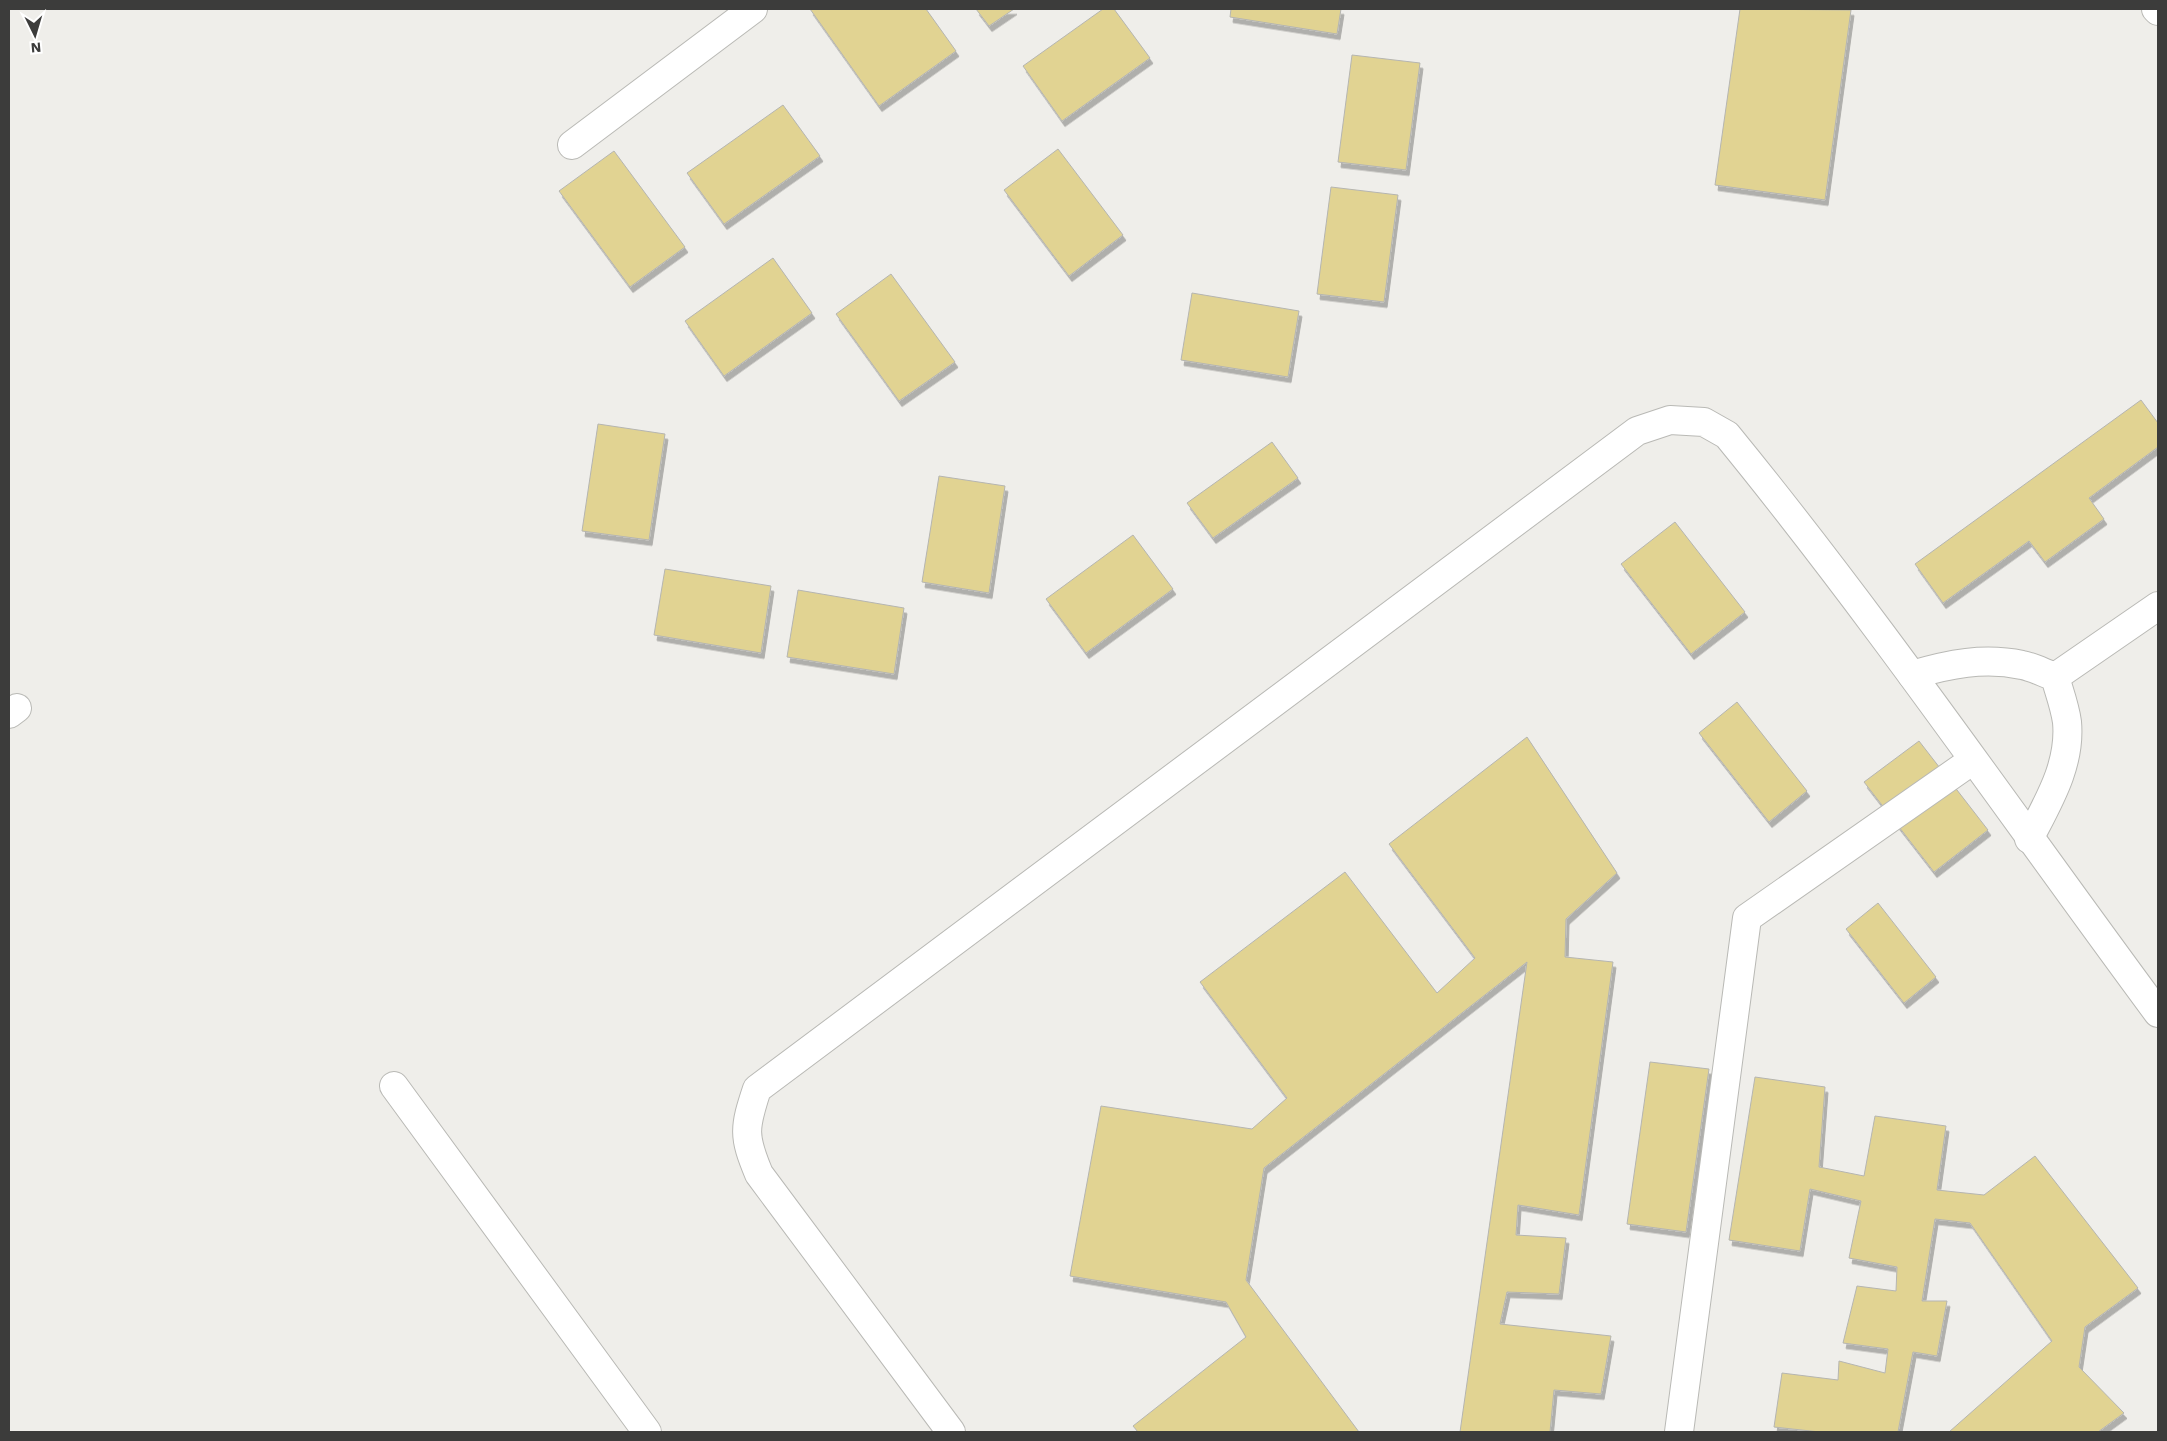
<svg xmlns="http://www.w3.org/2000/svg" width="2167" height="1441" viewBox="0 0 2167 1441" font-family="'Work Sans',sans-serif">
	<defs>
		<filter id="shadow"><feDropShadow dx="3" dy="5.5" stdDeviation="0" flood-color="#0004"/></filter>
	</defs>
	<rect width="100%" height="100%" fill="#efeeea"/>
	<!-- building -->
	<g fill="#e1d392" stroke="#b5b5b1" filter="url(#shadow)">
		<polygon points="810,9 926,9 956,51 879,106"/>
		<polygon points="976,9 1014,9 989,26"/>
		<polygon points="1103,9 1114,9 1150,58 1062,121 1023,66"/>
		<polygon points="1231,9 1341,9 1337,34 1230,17"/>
		<polygon points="1740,9 1851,10 1825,200 1715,185"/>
		<polygon points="1352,55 1420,63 1406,170 1338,162"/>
		<polygon points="783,105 820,156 724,224 687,173"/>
		<polygon points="1058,149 1123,235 1069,276 1004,190"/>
		<polygon points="614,151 685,247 630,287 559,191"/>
		<polygon points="1331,187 1398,195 1384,302 1317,294"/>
		<polygon points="773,258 812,313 724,376 685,321"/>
		<polygon points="891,274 955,362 899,401 836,314"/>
		<polygon points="1192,293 1299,311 1288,377 1181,360"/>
		<polygon points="2141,400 2158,423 2158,447 2089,498 2104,519 2045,562 2029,541 1943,603 1915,564"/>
		<polygon points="598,424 665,434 649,540 582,531"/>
		<polygon points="1272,442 1298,478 1213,538 1187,503"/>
		<polygon points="939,476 1005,486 989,593 922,582"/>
		<polygon points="1675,522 1745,612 1691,654 1621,564"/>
		<polygon points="1133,535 1173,589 1086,653 1046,599"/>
		<polygon points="665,569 771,586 761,653 654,635"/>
		<polygon points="798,590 904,608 894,674 787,657"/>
		<polygon points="1737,702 1807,791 1769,822 1699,733"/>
		<polygon points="1527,737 1617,873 1566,919 1565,957 1613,962 1579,1215 1518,1205 1516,1235 1566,1238 1559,1294 1507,1292 1500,1324 1611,1336 1601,1394 1554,1390 1550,1432 1460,1432 1527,962 1264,1168 1246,1280 1359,1432 1138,1432 1133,1426 1246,1337 1226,1302 1070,1276 1101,1106 1252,1129 1287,1098 1200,982 1345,872 1437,993 1475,958 1389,844"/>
		<polygon points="1919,741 1988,830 1934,872 1864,782"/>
		<polygon points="1878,903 1936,977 1904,1003 1846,929"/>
		<polygon points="1650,1062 1709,1069 1686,1232 1627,1224"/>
		<polygon points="1755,1077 1825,1087 1819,1167 1864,1176 1875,1116 1946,1126 1937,1190 1984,1195 2035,1156 2138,1288 2085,1327 2079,1367 2124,1413 2098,1432 1949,1432 2052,1341 1970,1223 1935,1219 1922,1301 1947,1301 1937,1356 1913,1352 1898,1432 1820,1432 1774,1427 1782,1373 1838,1380 1839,1361 1885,1373 1888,1349 1843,1343 1857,1286 1896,1291 1897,1267 1849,1258 1861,1201 1810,1189 1800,1251 1729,1240"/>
	</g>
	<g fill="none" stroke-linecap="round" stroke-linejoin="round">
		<defs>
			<g id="minor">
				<polyline points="2156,9 2158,11"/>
				<polyline points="572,145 753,9"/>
				<path d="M1912,675C1949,664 1984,657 2022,665C2033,667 2044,673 2055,677C2059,691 2065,707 2067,722C2071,765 2048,802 2029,839"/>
				<polyline points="2055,677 2158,606"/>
				<polyline points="9,714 17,708"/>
				<polyline points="394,1086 647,1432"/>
				<path d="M951,1432L759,1174C743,1136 744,1128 757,1089L1637,431L1670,420L1704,422L1727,435C1879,621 2015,820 2158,1013"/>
				<polyline points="1679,1432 1747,918 1973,760"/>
			</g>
		</defs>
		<!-- minor casing -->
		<use href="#minor" stroke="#b9b9b5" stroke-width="30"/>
		<!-- minor -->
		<use href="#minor" stroke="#fff" stroke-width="28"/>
	</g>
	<!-- border -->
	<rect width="2167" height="1441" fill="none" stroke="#3c3c3b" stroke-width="20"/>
	<!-- north arrow -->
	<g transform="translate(35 35) rotate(175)" stroke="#ffffff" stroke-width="4" paint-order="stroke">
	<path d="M0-4L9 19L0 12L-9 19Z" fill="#3c3c3b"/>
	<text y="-8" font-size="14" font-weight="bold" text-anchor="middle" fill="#3c3c3b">N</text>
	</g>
</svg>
